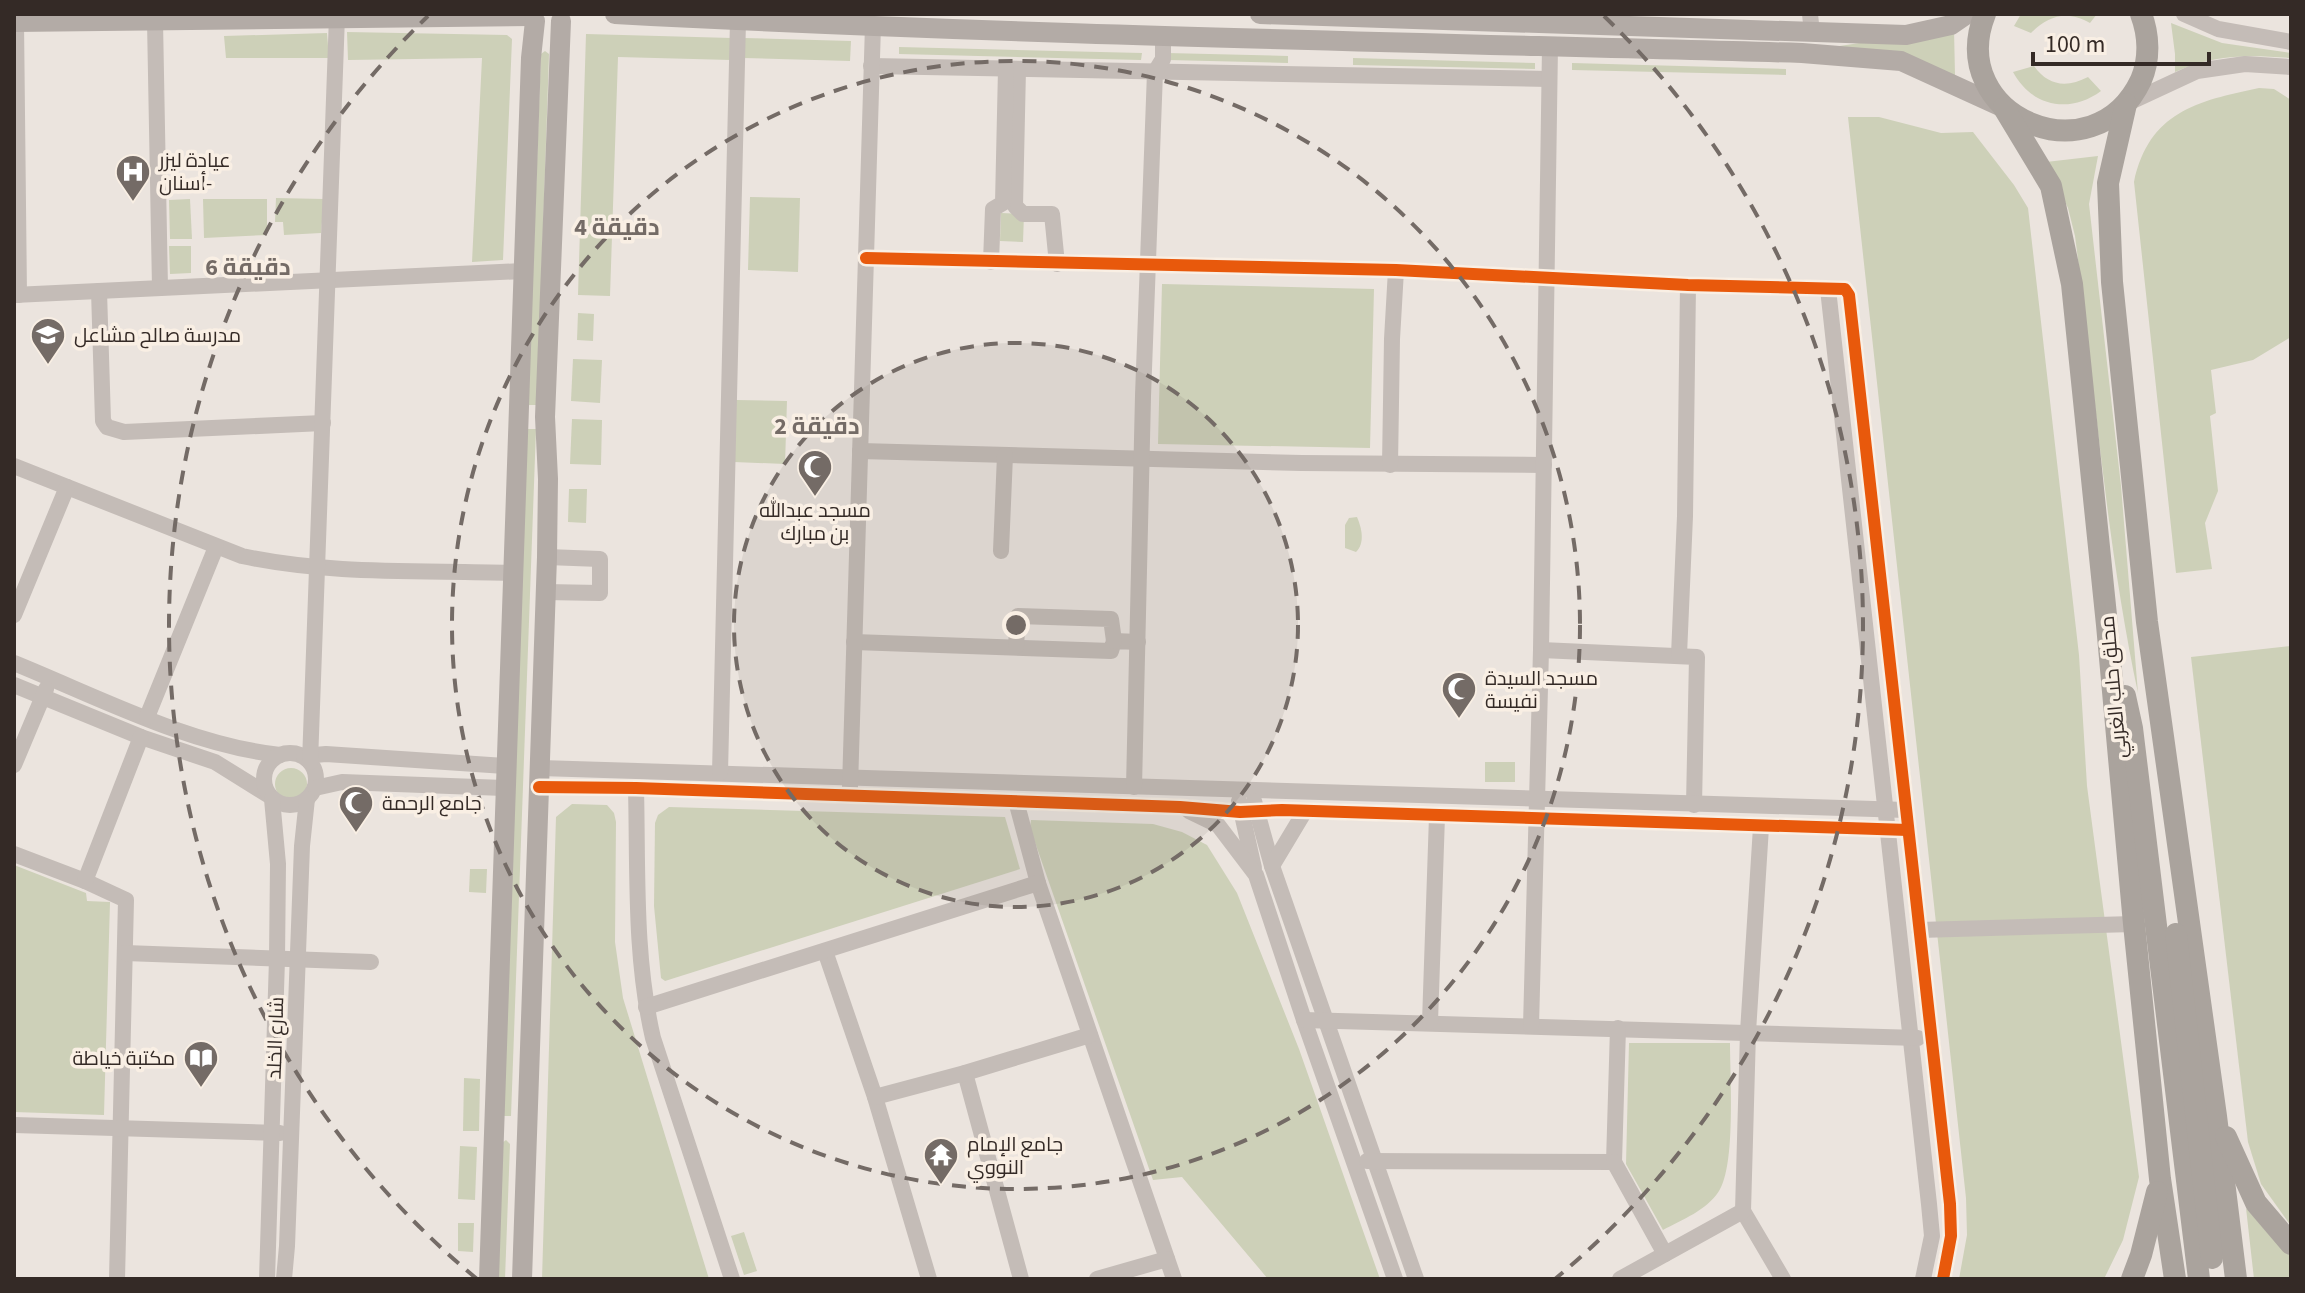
<svg xmlns="http://www.w3.org/2000/svg" width="2305" height="1293" viewBox="0 0 2305 1293" font-family="'Source Sans 3',Cairo,sans-serif">
	<rect width="100%" height="100%" fill="#ebe4de"/>
	<!-- green -->
	<g fill="#cdd0b8">
		<path d="M2021,14H2097L2090,23C2067,10 2049,15 2031,33L2014,26Z"/>
		<path d="M2171,23L2222,43L2291,53V58C2247,55 2216,54 2175,72V54Z"/>
		<polygon points="1954,29 1955,76 1826,48"/>
		<polygon points="347,32 507,35 512,39 503,260 472,262 482,58 348,60"/>
		<polygon points="327,33 329,58 226,58 224,36"/>
		<polygon points="586,34 732,38 731,60 618,57 610,296 578,295"/>
		<polygon points="744,38 851,41 850,61 744,58"/>
		<polygon points="899,47 1142,53 1141,60 899,54"/>
		<polygon points="545,51 549,54 537,405 528,405 541,54"/>
		<polygon points="1167,53 1288,56 1288,63 1168,60"/>
		<polygon points="1353,58 1535,63 1535,69 1353,65"/>
		<polygon points="1572,63 1786,69 1786,75 1572,70"/>
		<path d="M2034,66C2048,86 2067,88 2088,77L2101,91C2070,114 2032,107 2013,72Z"/>
		<path d="M2259,88L2274,89L2291,100V337L2253,360L2211,370L2216,413L2210,416L2218,491L2205,523L2212,569L2176,573L2134,182C2149,112 2197,101 2259,88Z"/>
		<polygon points="1848,117 1879,117 1941,133 1973,132 2014,185 2028,208 2079,655 2087,786 2139,1177 2123,1240 2104,1279 1959,1279 1967,1235 1966,1198"/>
		<path d="M2098,156L2089,204L2121,486L2138,693C2106,542 2095,389 2075,236L2068,208L2046,162Z"/>
		<polygon points="750,197 800,198 798,272 748,270"/>
		<polygon points="276,198 324,199 321,233 284,235 283,222 275,222"/>
		<polygon points="190,199 192,239 170,239 169,200"/>
		<polygon points="203,199 267,199 267,235 204,238"/>
		<polygon points="1001,213 1024,214 1023,242 1000,241"/>
		<polygon points="169,246 191,246 191,273 170,274"/>
		<polygon points="1162,284 1374,289 1370,448 1158,444"/>
		<polygon points="578,313 594,314 593,341 577,340"/>
		<polygon points="573,359 602,360 600,403 571,401"/>
		<polygon points="736,400 787,401 785,464 734,462"/>
		<polygon points="572,419 602,420 601,465 570,464"/>
		<polygon points="527,429 536,429 511,1116 503,1116"/>
		<polygon points="569,489 587,489 586,523 568,522"/>
		<path d="M1357,517C1362,529 1365,543 1356,552L1345,548V525L1349,518Z"/>
		<polygon points="2291,646 2291,1226 2261,1184 2248,1142 2191,657"/>
		<rect x="1485" y="762" width="30" height="20"/>
		<circle cx="291" cy="784" r="16"/>
		<polygon points="572,804 607,805 614,813 616,822 615,942 623,998 709,1279 542,1279 556,817"/>
		<polygon points="669,807 1005,817 1020,869 665,981 661,978 654,906 655,823 658,815"/>
		<polygon points="1031,820 1153,824 1182,832 1207,845 1237,893 1299,1049 1380,1279 1268,1279 1182,1177 1153,1180 1030,828"/>
		<polygon points="14,865 86,893 87,901 110,902 104,1115 14,1112"/>
		<polygon points="470,869 487,869 486,893 469,892"/>
		<path d="M1629,1043H1730C1730,1077 1736,1165 1719,1191C1707,1210 1682,1220 1663,1230L1626,1164Z"/>
		<polygon points="464,1078 480,1079 479,1131 463,1131"/>
		<polygon points="506,1140 510,1144 505,1279 497,1279 502,1143"/>
		<polygon points="460,1146 477,1147 475,1200 458,1199"/>
		<polygon points="2246,1208 2279,1246 2291,1256 2291,1279 2254,1279"/>
		<polygon points="458,1223 474,1223 473,1252 458,1251"/>
		<polygon points="744,1232 757,1271 744,1275 731,1236"/>
	</g>
	<g fill="none" stroke-linecap="round" stroke-linejoin="round">
		<!-- minor -->
		<g stroke="#c4bcb7" stroke-width="16">
			<polyline points="1810,14 1812,33"/>
			<polyline points="2184,14 2218,29 2291,42"/>
			<polyline points="155,21 160,288"/>
			<polyline points="16,22 19,295"/>
			<polyline points="871,66 1549,79"/>
			<polyline points="1018,69 1015,206 1023,214 1052,214 1057,264"/>
			<polyline points="2126,104 2197,71 2245,64 2291,67"/>
			<polyline points="866,258 1396,270 1688,285 1845,289 1849,295 1950,1204 1951,1236 1943,1279"/>
			<polyline points="991,262 993,209 1003,203 1006,69"/>
			<polyline points="1828,289 1929,1204 1932,1236 1923,1279"/>
			<polyline points="99,291 103,421 107,427 124,432 323,423"/>
			<polyline points="14,295 523,271"/>
			<polyline points="860,451 1302,463 1544,465"/>
			<polyline points="1390,465 1392,339 1396,270"/>
			<path d="M14,466L242,556C330,575 422,570 512,573"/>
			<polyline points="1001,551 1005,455"/>
			<polyline points="545,592 600,593 600,559 547,557"/>
			<polyline points="14,615 67,487"/>
			<polyline points="854,642 1111,651 1114,641 1138,642"/>
			<polyline points="1016,646 1018,616 1111,619 1114,641"/>
			<polyline points="1541,650 1697,657 1694,805"/>
			<polyline points="1679,655 1685,516 1688,285"/>
			<path d="M14,663C98,697 189,745 280,755"/>
			<polyline points="14,685 141,737 215,762 268,795"/>
			<polyline points="147,717 216,547"/>
			<circle cx="290" cy="779" r="26"/>
			<polyline points="304,756 326,754 505,766"/>
			<polyline points="310,762 337,16"/>
			<polyline points="14,765 46,689"/>
			<polyline points="540,768 1906,810"/>
			<polyline points="720,773 738,21"/>
			<polyline points="539,787 636,788 1180,807 1240,812 1282,810 1908,830"/>
			<polyline points="850,787 873,25"/>
			<polyline points="1134,787 1143,396 1155,72 1163,59 1163,35"/>
			<polyline points="315,788 342,782 504,788"/>
			<path d="M636,788C638,871 634,956 653,1038L732,1279"/>
			<polyline points="1016,801 1038,883 1174,1279"/>
			<polyline points="1239,801 1254,868"/>
			<polyline points="1254,801 1272,866 1416,1279"/>
			<polyline points="1189,811 1218,825 1256,875 1304,1020 1395,1279"/>
			<polyline points="14,854 85,881 126,900 117,1279"/>
			<polyline points="1272,866 1305,811"/>
			<polyline points="85,881 141,737"/>
			<polyline points="1919,930 2134,924"/>
			<polyline points="825,951 875,1097 929,1279"/>
			<polyline points="125,953 371,962"/>
			<polyline points="646,1007 1038,883"/>
			<polyline points="1304,1020 1918,1038"/>
			<polyline points="1430,1022 1437,816"/>
			<polyline points="1531,1026 1541,650 1550,46"/>
			<polyline points="965,1073 1021,1279"/>
			<polyline points="875,1097 965,1073 1090,1035"/>
			<polyline points="14,1125 280,1133"/>
			<polyline points="1367,1161 1614,1162 1618,1028"/>
			<polyline points="1614,1162 1665,1254"/>
			<polyline points="1743,1211 1783,1279"/>
			<polyline points="267,1279 277,959 278,864 272,799"/>
			<polyline points="284,1279 287,1246 302,846 307,799"/>
			<polyline points="1097,1279 1167,1259"/>
			<polyline points="1620,1279 1743,1211 1748,1032 1761,827"/>
		</g>
		<!-- major -->
		<g stroke="#b3aba6" stroke-width="20">
			<path d="M615,14C1010,35 1406,42 1802,53L1901,61L2004,108"/>
			<polyline points="1260,14 1906,35 1951,25 1967,14"/>
			<polyline points="14,22 531,16"/>
			<polyline points="489,1279 531,58 535,21"/>
			<polyline points="522,1279 547,557 548,479 545,417 561,21"/>
		</g>
		<!-- highway -->
		<g stroke="#aaa39d" stroke-width="22">
			<path d="M1985,14C1944,117 2094,180 2141,80C2150,59 2149,35 2141,14"/>
			<polyline points="2126,104 2108,183 2112,282 2147,622 2216,1116 2236,1279"/>
			<polyline points="2004,108 2051,186 2072,284 2107,625 2134,924 2160,1179 2175,1279"/>
			<polyline points="2125,696 2132,728 2199,1279"/>
			<polyline points="2176,934 2212,1258"/>
			<polyline points="2226,1137 2256,1203 2291,1244"/>
			<polyline points="2132,1279 2141,1255 2157,1192"/>
		</g>
		<defs>
			<g id="cycleway">
				<polyline points="866,258 1396,270 1688,285 1845,289 1849,295 1950,1204 1951,1236 1943,1279"/>
				<polyline points="539,787 636,788 1180,807 1240,812 1282,810 1908,830"/>
			</g>
		</defs>
		<!-- cycleway casing -->
		<use href="#cycleway" stroke="#f9efe4" stroke-width="17"/>
		<!-- cycleway -->
		<use href="#cycleway" stroke="#e8590c" stroke-width="12"/>
	</g>
	<!-- distance rings -->
	<circle cx="1016" cy="625" r="282" fill="#746b66" fill-opacity=".12"/>
	<g fill="none" stroke="#746b66" stroke-width="4" stroke-dasharray="14 10">
		<circle cx="1016" cy="625" r="282"/>
		<circle cx="1016" cy="625" r="564"/>
		<path d="M477 1279A847 847 0 0 1 428 16M1604 16A847 847 0 0 1 1555 1279"/>
	</g>
	<!-- icons -->
	<defs>
		<symbol id="hospital-pin" viewBox="-11 -11 22 30"><path d="M0 17L-7.5 6A9.5 9.5 0 1 1 7.5 6Z" fill="#746b66" stroke="#f9efe4"/><path d="M-5-5h3v3.5h4V-5h3V5h-3V1.5h-4V5h-3Z" fill="#fff"/></symbol>
		<symbol id="school-pin" viewBox="-11 -11 22 30"><path d="M0 17L-7.5 6A9.5 9.5 0 1 1 7.5 6Z" fill="#746b66" stroke="#f9efe4"/><path d="M0-5L7-2L0 1L-7-2ZM-4 1L0 2.5L4 1V4Q0 6-4 4Z" fill="#fff"/></symbol>
		<symbol id="mosque-pin" viewBox="-11 -11 22 30"><path d="M0 17L-7.5 6A9.5 9.5 0 1 1 7.5 6Z" fill="#746b66" stroke="#f9efe4"/><path d="M3.5-4.9A6 6 0 1 0 3.5 4.9A5 5 0 1 1 3.5-4.9Z" fill="#fff"/></symbol>
		<symbol id="library-pin" viewBox="-11 -11 22 30"><path d="M0 17L-7.5 6A9.5 9.5 0 1 1 7.5 6Z" fill="#746b66" stroke="#f9efe4"/><path d="M-6-4Q-3-5.5-.7-3.5V5Q-3 3-6 4ZM6-4Q3-5.5 .7-3.5V5Q3 3 6 4Z" fill="#fff"/></symbol>
		<symbol id="temple-pin" viewBox="-11 -11 22 30"><path d="M0 17L-7.5 6A9.5 9.5 0 1 1 7.5 6Z" fill="#746b66" stroke="#f9efe4"/><path d="M0-6L5-2H3V0L6.5 2.5H4V6H1.5V3h-3V6H-4V2.5H-6.5L-3 0V-2H-5Z" fill="#fff"/></symbol>
	</defs>
	<g fill-rule="evenodd">
		<use href="#hospital-pin" x="113" y="152" width="40" height="54"/>
		<use href="#school-pin" x="28" y="315" width="40" height="54"/>
		<use href="#mosque-pin" x="795" y="447" width="40" height="54"/>
		<use href="#mosque-pin" x="1439" y="669" width="40" height="54"/>
		<use href="#mosque-pin" x="336" y="783" width="40" height="54"/>
		<use href="#library-pin" x="181" y="1038" width="40" height="54"/>
		<use href="#temple-pin" x="921" y="1135" width="40" height="54"/>
	</g>
	<g text-anchor="middle" stroke-width="7" stroke-linejoin="round" paint-order="stroke">
		<!-- poi labels -->
		<g font-size="20" fill="#342a26" stroke="#f9efe4" text-anchor="start">
			<text x="159" y="167">عيادة ليزر<tspan x="159" dy="23">أسنان-</tspan></text>
			<text x="74" y="342">مدرسة صالح مشاعل</text>
			<text x="815" y="517" text-anchor="middle">مسجد عبدالله<tspan x="815" dy="23">بن مبارك</tspan></text>
			<text x="1485" y="685">مسجد السيدة<tspan x="1485" dy="23">نفيسة</tspan></text>
			<text x="382" y="810">جامع الرحمة</text>
			<text x="175" y="1065" text-anchor="end">مكتبة خياطة</text>
			<text x="967" y="1151">جامع الإمام<tspan x="967" dy="23">النووي</tspan></text>
		</g>
		<!-- street labels -->
		<g font-size="20" fill="#342a26" stroke="#f9efe4">
			<text transform="translate(2113 687) rotate(-95)" y="7">محلق حلب الغربي</text>
			<text transform="translate(275 1038) rotate(-88)" y="7">شارع الخلد</text>
		</g>
	</g>
	<circle cx="1016" cy="625" r="12" fill="#746b66" stroke="#f9efe4" stroke-width="4"/>
	<g font-size="24" text-anchor="middle" font-weight="bold" fill="#746b66" stroke="#f9efe4" stroke-width="7" stroke-linejoin="round" paint-order="stroke">
		<text x="617" y="235">4 دقيقة</text>
		<text x="248" y="275">6 دقيقة</text>
		<text x="817" y="434">2 دقيقة</text>
	</g>
	<!-- border -->
	<rect width="2305" height="1293" fill="none" stroke="#342a26" stroke-width="32"/>
	<!-- scale -->
	<path d="M2033 52v12h176v-12" fill="none" stroke="#342a26" stroke-width="4"/>
	<text x="2045" y="52" font-size="24" fill="#342a26" stroke="#f9efe4" stroke-width="6" paint-order="stroke">100 m</text>
</svg>
